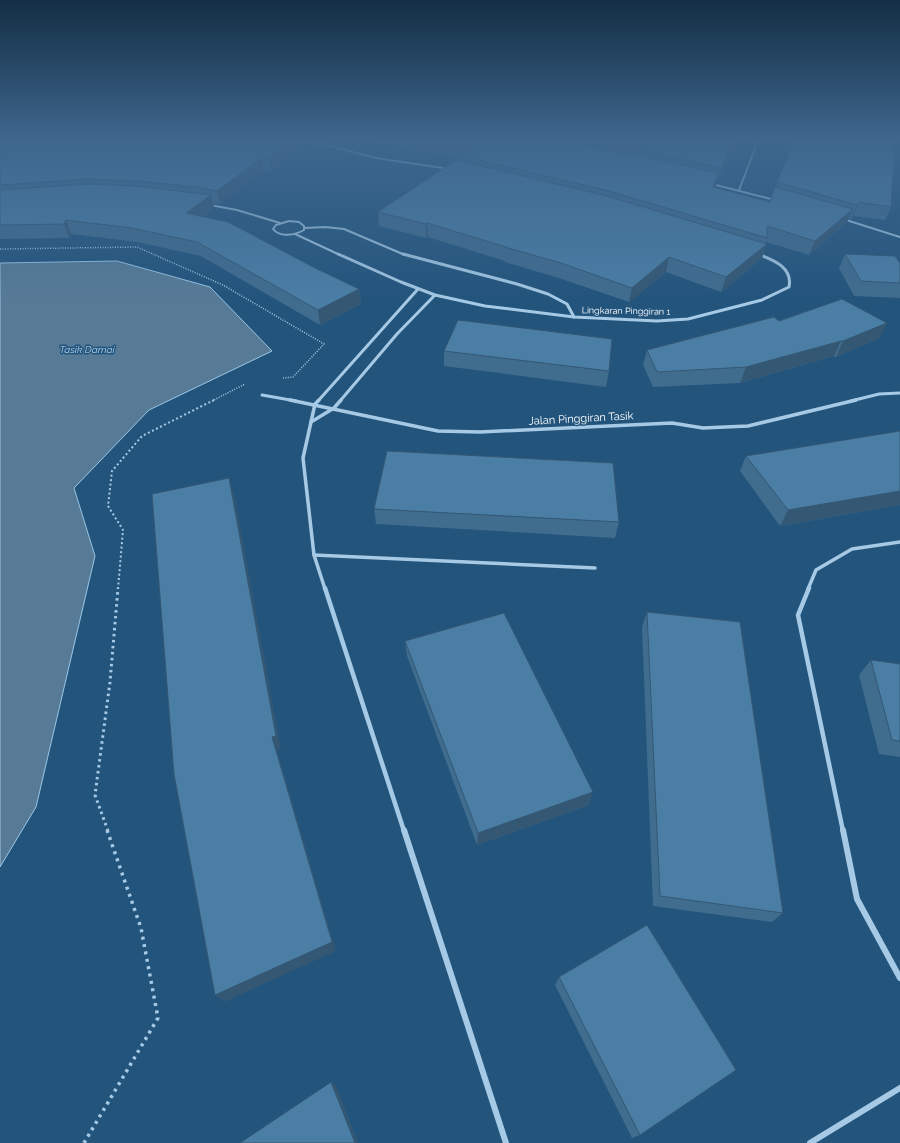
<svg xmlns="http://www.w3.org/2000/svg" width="900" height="1143" viewBox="0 0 900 1143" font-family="Raleway,sans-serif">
	<rect width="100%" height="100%" fill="#23547c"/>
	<!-- water -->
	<polygon fill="#577b97" stroke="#9ac6e6" points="117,261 210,287 272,351 149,410 74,488 95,556 36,807 0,867 0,263"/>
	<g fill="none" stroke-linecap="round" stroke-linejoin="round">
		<!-- path-far3 -->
		<g stroke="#a6cae5" stroke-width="1.5" stroke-dasharray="1 1.5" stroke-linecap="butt">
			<polyline points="0,249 137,247 223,285 324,344 293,377 283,378"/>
			<polyline points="212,401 245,384"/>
		</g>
		<!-- path-far2 -->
		<polyline stroke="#a6cae5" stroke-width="2" stroke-dasharray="2 2.5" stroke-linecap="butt" points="118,589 123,530 108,506 112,471 142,436 214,400"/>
		<!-- path-far1 -->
		<polyline stroke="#a6cae5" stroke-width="3" stroke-dasharray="2.5 3.5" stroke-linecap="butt" points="108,831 95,795 110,682 118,588"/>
		<!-- path -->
		<polyline stroke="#a6cae5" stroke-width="3.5" stroke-dasharray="3 4.5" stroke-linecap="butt" points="84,1143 158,1018 141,928 107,830"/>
		<!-- minor-far4 -->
		<g stroke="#a6cae5" stroke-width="2">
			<polyline points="292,141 326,145 376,158 449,169"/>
			<polyline points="712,184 775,200"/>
			<polyline points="739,190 758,141"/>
			<polyline points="210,205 237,210 280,223"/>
			<polyline points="843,219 900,237"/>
			<path d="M289,221L299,222L304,226V230C295,235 280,238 273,229L276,225Z"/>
			<polyline points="305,228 325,227 344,229 405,255"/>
			<polyline points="295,234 340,255"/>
			<polyline points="758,254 760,255"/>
		</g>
		<!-- minor-far3 -->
		<g stroke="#a6cae5" stroke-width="3">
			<path d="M338,254L401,282L435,295L485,306L574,317L657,321L688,319L762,300L789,287C793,267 773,260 758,254"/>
			<polyline points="403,254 517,284 548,294 567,304 574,317"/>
			<polyline points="262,395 296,401"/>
			<polyline points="318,401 418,289"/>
			<polyline points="340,401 397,334 435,295"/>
			<polyline points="851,401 879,394 900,393"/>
		</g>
		<!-- minor-far2 -->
		<g stroke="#a6cae5" stroke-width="3.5">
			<polyline points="290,400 438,431 480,432 672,423 703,428 748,426 856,400"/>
			<polyline points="319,400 315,404 303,458 314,555 325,589"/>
			<polyline points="311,422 334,408 341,400"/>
			<polyline points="314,555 595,568"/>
			<polyline points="808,589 816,570 852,549 900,542"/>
		</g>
		<!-- minor-far1 -->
		<g stroke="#a6cae5" stroke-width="4.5">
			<polyline points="325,588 404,831"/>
			<polyline points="809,588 798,615 843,831"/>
		</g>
		<!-- minor -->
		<g stroke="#a6cae5" stroke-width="6">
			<polyline points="404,830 506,1143"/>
			<polyline points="843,830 857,899 900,978"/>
			<polyline points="810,1143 900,1088"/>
		</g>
	</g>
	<!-- wall -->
	<g fill="#406c8e">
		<polygon points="0,141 301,145 271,171 264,171 220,204 213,203 214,208 203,217 315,268 359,289 361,304 320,325 201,256 137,242 71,234 69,238 0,239"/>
		<polygon points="366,141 736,141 718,181 717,181 715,187 770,202 793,141 891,207 885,220 854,216 851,219 849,218 847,222 809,255 766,242 765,244 767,244 762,258 721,292 666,272 629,302 559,278 505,262 505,261 428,237 426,238 379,226 378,212 462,161 462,160 387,144"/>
		<polygon points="845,254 900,283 900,298 854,296 839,268"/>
		<polygon points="779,321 880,338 836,357 834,356 740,383 653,387 643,365 647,350"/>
		<polygon points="444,351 609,371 606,387 444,366"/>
		<polygon points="900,431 900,505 780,526 740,471 746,456"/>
		<polygon points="374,509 619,522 615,538 376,524"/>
		<polygon points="647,612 783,913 772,922 653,906 642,627"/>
		<polygon points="405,641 589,805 477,845 407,656"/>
		<polygon points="871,660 900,664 900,757 879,754 859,675"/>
		<polygon points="559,977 640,1135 632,1138 555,985"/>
	</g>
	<!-- shaded-wall -->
	<g fill="#345874">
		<polygon points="289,141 301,141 301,145 271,171 269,158"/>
		<polygon points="594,141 602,141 599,141 599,144 592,152"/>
		<polygon points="733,141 736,141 718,181 721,168"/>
		<polygon points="262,158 264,171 220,204 217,191"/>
		<polygon points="719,173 716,186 709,200 713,187"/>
		<polygon points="211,195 214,208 189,227 186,213"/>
		<polygon points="859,203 853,217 851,219 857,205"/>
		<polygon points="853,209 847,222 809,255 815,241"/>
		<polygon points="66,220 71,234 69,238 64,224"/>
		<polygon points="427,223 428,237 426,238 426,224"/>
		<polygon points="767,244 762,258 721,292 726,277"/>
		<polygon points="669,257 666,272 629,302 632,288"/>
		<polygon points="359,289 361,304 320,325 318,310"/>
		<polygon points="887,323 880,338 836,357 843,341"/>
		<polygon points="841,341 834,356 740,383 746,367"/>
		<polygon points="229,478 234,494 281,749 277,750 336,951 224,1002 215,995 272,737"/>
		<polygon points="900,491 900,505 780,526 788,510"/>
		<polygon points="593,792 589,805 477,845 478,833"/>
		<polygon points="331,1082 336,1086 358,1143 355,1143"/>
	</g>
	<!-- building -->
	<g fill="#4b7ea5" stroke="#345874">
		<polygon points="0,141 290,141 269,158 262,158 217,191 197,187 138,181 87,179 0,185"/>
		<polygon points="431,141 570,141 719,173 713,187 770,202 775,187 853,209 815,241 767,226 767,238 609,191 462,156 472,149"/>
		<polygon points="599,141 733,141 721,168"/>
		<polygon points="793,141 895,141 891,207 858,202 859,203 857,205 777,182"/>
		<polygon points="456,160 607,196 767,244 726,277 669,257 632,288 561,263 505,247 506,247 427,223 426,224 378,212"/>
		<polygon points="87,184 138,186 211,195 186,213 228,222 315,268 359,289 318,310 197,242 132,228 66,220 64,224 0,225 0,190"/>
		<polygon points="845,254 895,256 900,263 900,283 861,281"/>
		<polygon points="842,299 887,323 843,341 841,341 746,367 657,372 647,350 774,317 779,321"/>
		<polygon points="458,320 612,339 609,371 444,351"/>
		<polygon points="900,431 900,491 788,510 746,456"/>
		<polygon points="387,451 613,463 619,522 374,509"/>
		<polygon points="229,478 276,736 272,737 332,942 215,995 174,774 152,494"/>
		<polygon points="647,612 740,622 783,913 660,896"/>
		<polygon points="504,613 593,792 478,833 405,641"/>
		<polygon points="871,660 900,664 900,741 892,740"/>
		<polygon points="647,925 736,1070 640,1135 559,977"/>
		<polygon points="331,1082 355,1143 240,1143"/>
	</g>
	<!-- sky -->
	<linearGradient id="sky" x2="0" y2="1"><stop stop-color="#132e44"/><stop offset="0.47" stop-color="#3f678e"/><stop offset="1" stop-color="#3f678e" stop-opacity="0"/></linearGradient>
	<rect width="900" height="301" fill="url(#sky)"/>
	<g text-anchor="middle" stroke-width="3" stroke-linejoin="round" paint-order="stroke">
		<!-- far-street labels -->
		<g font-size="9" fill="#fff" stroke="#23547c">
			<text transform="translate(626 311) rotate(1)" y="3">Lingkaran Pinggiran 1</text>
		</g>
		<!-- far-water labels -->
		<g font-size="10" font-style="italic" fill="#b1d4ed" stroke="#23547c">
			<text x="87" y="353">Tasik Damai</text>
		</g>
		<!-- street labels -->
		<g font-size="11" fill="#fff" stroke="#23547c">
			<text transform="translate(581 418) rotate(-3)" y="4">Jalan Pinggiran Tasik</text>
		</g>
	</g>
</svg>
